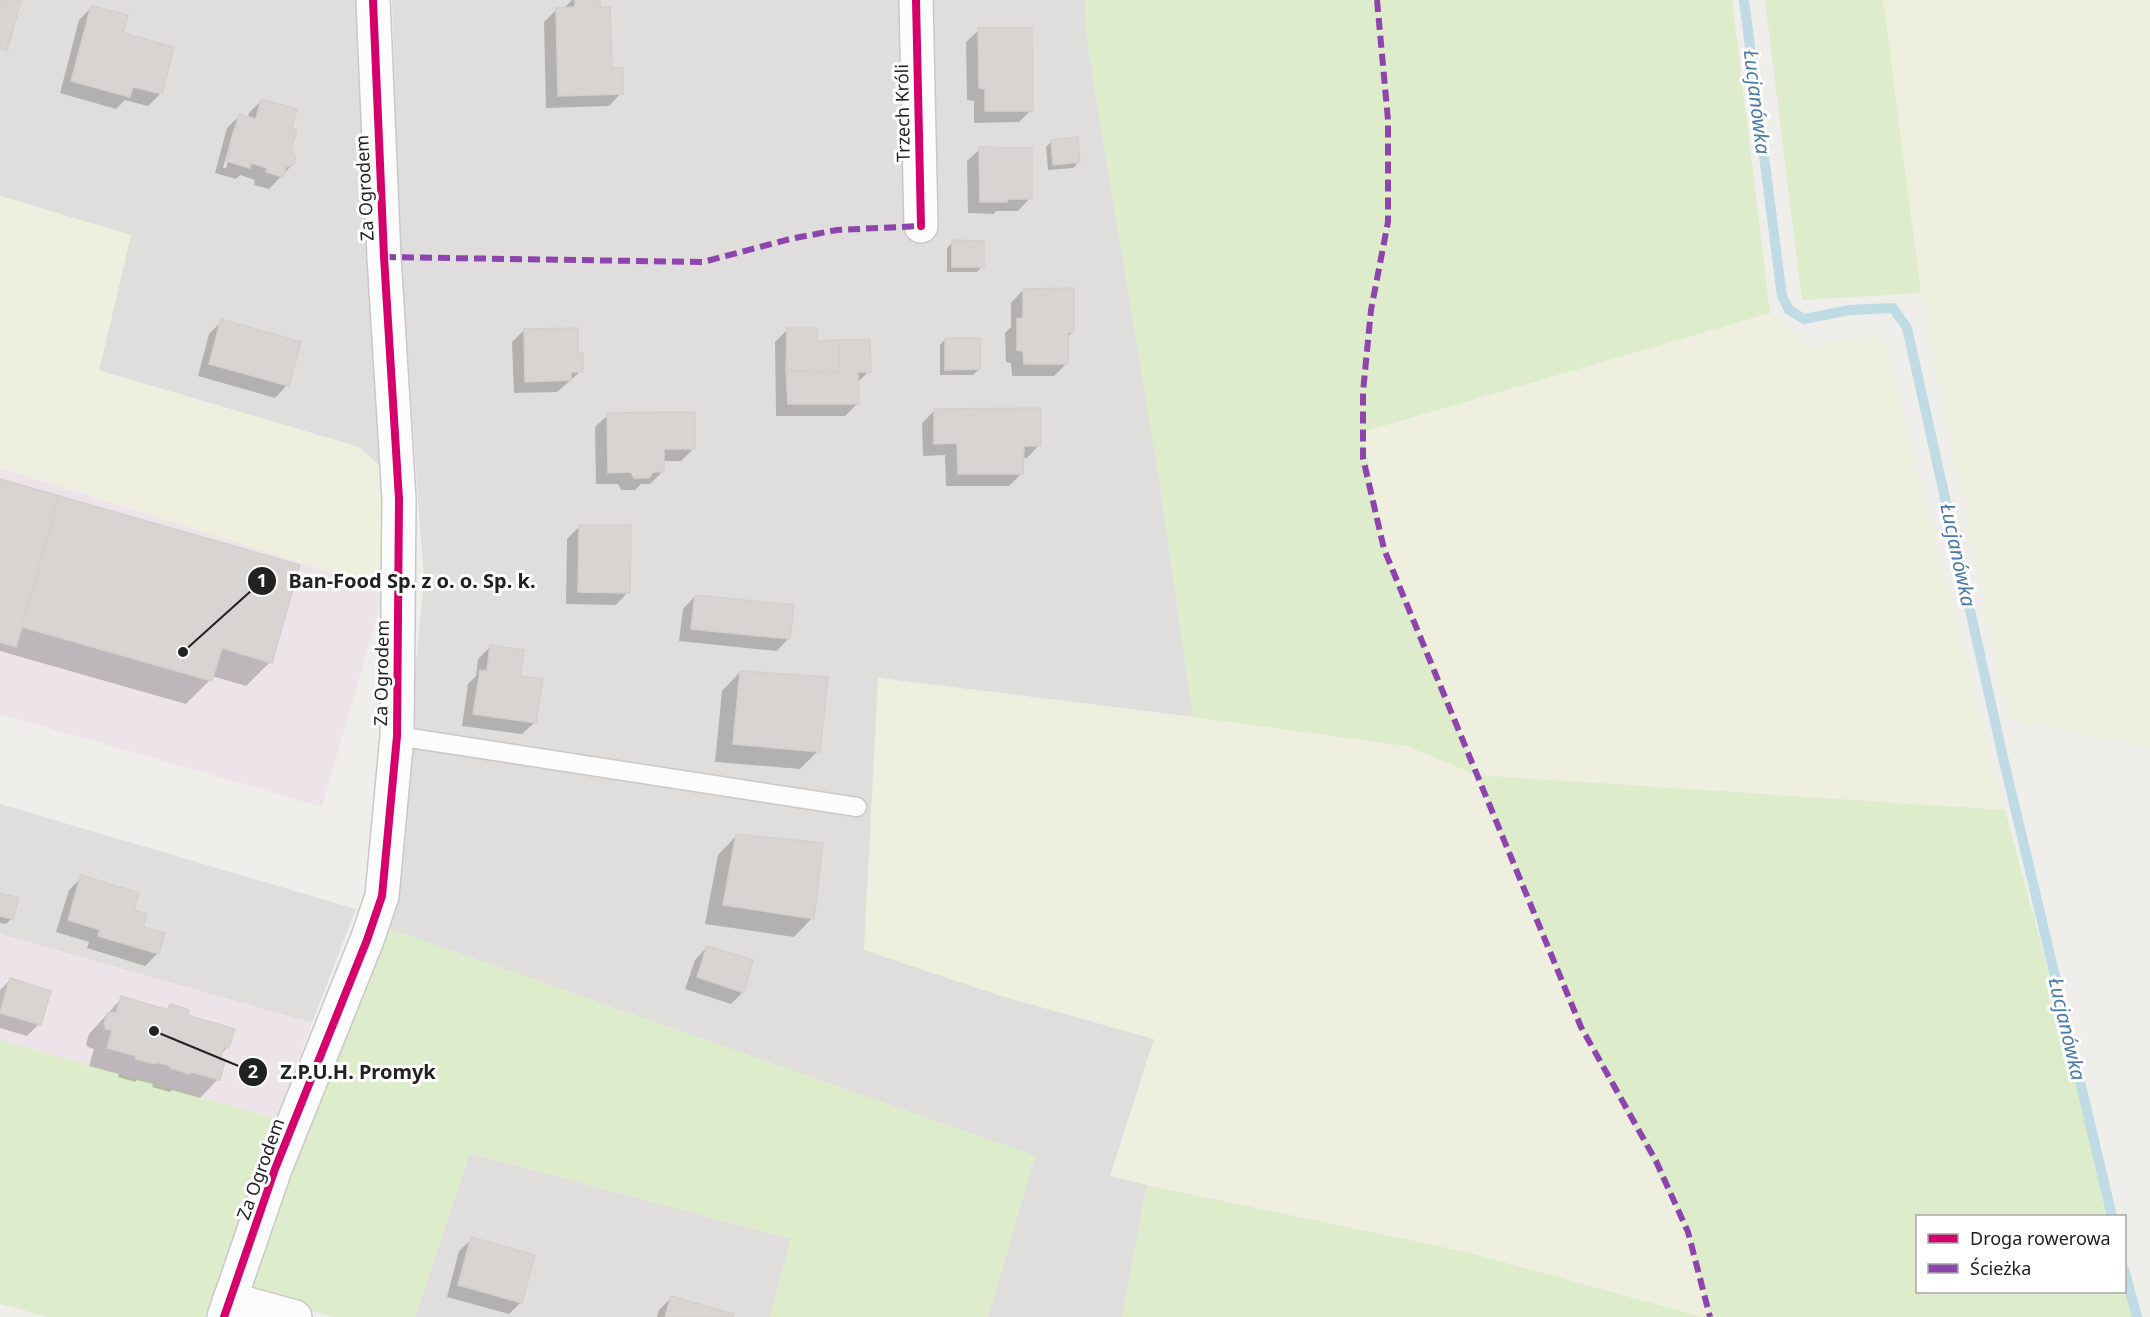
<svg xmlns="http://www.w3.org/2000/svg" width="2150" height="1317" viewBox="0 0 2150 1317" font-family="'Noto Sans',sans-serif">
	<rect width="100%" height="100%" fill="#f0eeeb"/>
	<!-- residential -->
	<g fill="#dfdedc">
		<polygon points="0,0 359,0 398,483 359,447 98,370 130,236 0,196"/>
		<polygon points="392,0 1085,0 1087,40 1161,492 1193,717 878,678 995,994 1154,1039 1111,1176 1147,1185 1122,1317 988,1317 1035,1156 384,927 393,892 424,581 399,233"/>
		<polygon points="0,804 356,909 312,1023 0,934"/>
		<polygon points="470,1153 791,1239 770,1317 415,1317"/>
	</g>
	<!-- industrial -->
	<g fill="#ede4e9">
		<polygon points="0,468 385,589 322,807 0,714"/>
		<polygon points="0,934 312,1023 277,1119 0,1040"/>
	</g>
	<!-- farmland -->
	<g fill="#efefdf">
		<polygon points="1883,0 2150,0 2150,748 2008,718 1921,293"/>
		<polygon points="0,196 131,235 99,371 359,447 388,474 385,589 0,467"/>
		<polygon points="1770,313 1811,346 1883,333 2005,810 1477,775 1581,1027 1656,1161 1688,1232 1710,1317 1703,1317 1466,1252 1110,1176 1154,1039 995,994 864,950 878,678 1193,717 1406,746 1476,774 1384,549 1363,433"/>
	</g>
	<!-- grass -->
	<g fill="#ddeccb">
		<polygon points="1085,0 1732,0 1770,313 1363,432 1384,549 1477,775 2005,810 2114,1216 1918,1216 1918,1292 2124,1292 2125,1256 2141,1317 1710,1317 1688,1232 1581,1027 1477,775 1406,746 1193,717 1161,492 1087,40"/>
		<polygon points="1765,0 1883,0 1921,293 1802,300"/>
		<polygon points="384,927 1035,1156 988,1317 770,1317 791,1239 470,1153 415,1317 335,1317 243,1293"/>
		<polygon points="0,1040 277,1119 208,1317 48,1317 0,1304"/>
		<polygon points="1147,1185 1466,1252 1703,1317 1122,1317"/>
	</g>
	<!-- shadow -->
	<g fill="#0003" fill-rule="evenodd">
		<polygon points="572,0 599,0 611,69 621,93 609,106 546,108 544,22 556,10 563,9"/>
		<polygon points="91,8 122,34 161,93 148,106 125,100 116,109 60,93 79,20"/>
		<polygon points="979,30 1031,110 1019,122 974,123 974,101 967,100 966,42"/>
		<path d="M262,100L290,129L289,150L293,164L269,189L254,185L255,180L240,175L236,179L215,173L227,128L240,115L248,118L249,113ZM234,128H237L226,168H223Z"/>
		<polygon points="1052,141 1079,162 1073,168 1048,170 1046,147"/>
		<polygon points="980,149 1030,198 1018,211 996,211 994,214 968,213 967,161"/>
		<polygon points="953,242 982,266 977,272 947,272 947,248"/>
		<polygon points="1023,290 1073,332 1066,338 1067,363 1054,376 1012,376 1011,363 1006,362 1005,333 1011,327 1011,303"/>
		<polygon points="222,321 287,385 275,398 198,376 209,334"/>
		<polygon points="788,329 869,371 857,383 857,404 845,416 776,416 775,342"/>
		<polygon points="524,330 577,354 581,371 557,392 514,393 512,342"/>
		<polygon points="945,339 979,369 973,375 940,375 940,345"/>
		<polygon points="935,410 1039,445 1027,458 1022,458 1022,473 1009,486 946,486 945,455 923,456 922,423"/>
		<polygon points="608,415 694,448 681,461 663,461 662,472 650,484 641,484 635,490 621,490 618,484 596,484 595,427"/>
		<polygon points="0,480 270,662 246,686 212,676 210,680 186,704 0,651"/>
		<polygon points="580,526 628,592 616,605 566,604 567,539"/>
		<polygon points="695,596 789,638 777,651 679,641 683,609"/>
		<polygon points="491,646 519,677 535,722 522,734 462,726 468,684 476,676 478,659"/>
		<polygon points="740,672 818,751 800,769 715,762 722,691"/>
		<polygon points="736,836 812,918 794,937 705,924 718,855"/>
		<polygon points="82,877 132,911 158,953 145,966 87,948 89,942 56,932 69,890"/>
		<polygon points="0,895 12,918 6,924 0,923"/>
		<polygon points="707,947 743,992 731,1004 685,989 695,960"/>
		<polygon points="10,980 39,1024 27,1036 0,1028 0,990"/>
		<polygon points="122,998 166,1010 170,1006 228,1047 220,1055 218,1079 200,1098 172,1090 170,1092 152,1087 153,1084 137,1080 135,1082 118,1077 119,1074 89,1066 94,1049 88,1047 86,1044 89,1034"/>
		<polygon points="472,1239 521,1302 509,1314 447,1297 459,1251"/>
		<polygon points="671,1298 732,1317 657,1317 659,1310"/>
	</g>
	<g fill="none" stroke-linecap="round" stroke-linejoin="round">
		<!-- stream -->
		<g stroke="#bfdbe3" stroke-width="10">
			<polyline points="1744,0 1782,296 1789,310 1804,319 1850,310 1893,308 1907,328 2002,753 2112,1216"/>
			<polyline points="2124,1269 2137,1317"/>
		</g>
	</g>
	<!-- building -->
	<g fill="#d7d4d2" stroke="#d3d0cc" stroke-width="1.5">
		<polygon points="0,0 21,0 7,51 0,49"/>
		<polygon points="575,0 600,0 600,7 610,7 612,68 623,68 623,94 558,96 556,8 575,7"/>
		<polygon points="91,6 128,15 123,33 174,47 162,94 133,87 130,97 71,81"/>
		<polygon points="978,28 1032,28 1033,111 985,111 985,89 979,88"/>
		<polygon points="261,99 297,109 292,128 297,130 291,150 296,157 294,165 286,167 283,177 266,172 267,168 251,163 250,168 226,161 239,114 256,119"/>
		<polygon points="1078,137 1080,162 1053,165 1051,140"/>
		<polygon points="979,147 1032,148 1032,199 1007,199 1007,202 980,202"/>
		<polygon points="952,240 984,241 984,267 952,267"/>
		<polygon points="1074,288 1074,332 1068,333 1068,364 1024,364 1023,351 1017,350 1017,319 1023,318 1023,289"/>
		<polygon points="221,319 301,342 289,386 209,364"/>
		<polygon points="578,328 578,353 583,353 583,372 571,372 571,380 525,382 524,329"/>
		<polygon points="787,328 817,328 818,341 839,340 839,372 786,371"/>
		<polygon points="945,338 980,338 980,369 945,370"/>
		<polygon points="839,340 870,340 871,372 858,372 859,404 788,404 786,371 839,372"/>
		<polygon points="1041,408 1041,446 1024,446 1023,474 958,474 957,443 934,444 934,409"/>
		<polygon points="695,412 695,449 664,449 664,472 653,472 649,478 634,478 631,472 608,473 607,413"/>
		<polygon points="0,479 60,496 16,647 0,642"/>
		<polygon points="59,496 300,565 272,663 222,648 212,681 22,627"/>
		<polygon points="579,525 631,525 630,593 578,592"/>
		<polygon points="695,595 794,605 790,639 691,629"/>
		<polygon points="490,645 524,650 520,676 543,679 536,723 473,714 480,670 487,671"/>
		<polygon points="740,671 828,677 820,752 733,744"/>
		<polygon points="736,834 823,843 814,919 723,905"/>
		<polygon points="81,875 139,893 134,910 147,914 143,927 165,933 159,954 98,936 100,930 68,920"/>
		<polygon points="0,893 19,898 13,919 0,916"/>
		<polygon points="707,946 753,960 744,993 697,977"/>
		<polygon points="10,978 51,991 41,1025 0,1013"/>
		<polygon points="121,996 168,1010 170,1004 189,1010 187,1015 235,1029 229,1048 224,1047 220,1060 225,1061 220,1080 191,1072 190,1074 170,1068 170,1066 156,1062 155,1064 135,1059 136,1056 107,1048 112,1030 106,1029 104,1024 107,1014 111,1012 116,1013"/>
		<polygon points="471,1237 535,1255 522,1303 458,1285"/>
		<polygon points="671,1296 734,1314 733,1317 665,1317"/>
	</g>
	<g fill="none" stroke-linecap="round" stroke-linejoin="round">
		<defs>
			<polyline id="service" points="397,736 857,807"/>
			<g id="minor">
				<polyline points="916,0 921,226"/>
				<polyline points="230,1299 295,1317"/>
				<polyline points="224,1317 275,1169 367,940 382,896 397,736 399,499 384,257 373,0"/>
			</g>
		</defs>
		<!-- service casing -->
		<use href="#service" stroke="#c9c8c7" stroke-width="21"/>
		<!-- minor casing -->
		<use href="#minor" stroke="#c9c8c7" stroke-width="36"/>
		<!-- service -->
		<use href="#service" stroke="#fdfcfc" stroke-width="18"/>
		<!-- minor -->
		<use href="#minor" stroke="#fdfcfc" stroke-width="33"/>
		<!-- quiet -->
		<g stroke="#8e44ad" stroke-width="6" stroke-dasharray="12 6" stroke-linecap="butt">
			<polyline points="1377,0 1388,120 1388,222 1371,310 1363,392 1363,458 1384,549 1581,1027 1656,1161 1688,1232 1710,1317"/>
			<polyline points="384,257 703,262 790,239 837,230 921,226"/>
		</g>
		<defs>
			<g id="cycleway">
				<polyline points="916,0 921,226"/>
				<polyline points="224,1317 275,1169 367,940 382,896 397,736 399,499 384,257 373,0"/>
			</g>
		</defs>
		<!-- cycleway casing -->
		<use href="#cycleway" stroke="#fff" stroke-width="11"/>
		<!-- cycleway -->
		<use href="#cycleway" stroke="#d6006c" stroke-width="8"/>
	</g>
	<g text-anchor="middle" stroke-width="6" stroke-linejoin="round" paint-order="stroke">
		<!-- street labels -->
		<g font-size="18" fill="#222" stroke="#fff">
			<text transform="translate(903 113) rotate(-91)" y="6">Trzech Króli</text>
			<text transform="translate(365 188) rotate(-93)" y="6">Za Ogrodem</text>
			<text transform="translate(382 673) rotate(-89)" y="6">Za Ogrodem</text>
			<text transform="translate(261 1169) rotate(-70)" y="6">Za Ogrodem</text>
		</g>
		<!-- water labels -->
		<g font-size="20" font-style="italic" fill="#4a7aab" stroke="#fff">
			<text transform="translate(1757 102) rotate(83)" y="7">Łucjanówka</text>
			<text transform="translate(1958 555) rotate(78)" y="7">Łucjanówka</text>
			<text transform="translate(2067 1029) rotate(77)" y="7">Łucjanówka</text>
		</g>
	</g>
	<!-- callouts -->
	<path fill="none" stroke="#222" stroke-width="2" d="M183 652L262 581M154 1031L253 1072"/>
	<g fill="#222" stroke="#fff" stroke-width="2">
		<circle cx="183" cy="652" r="6"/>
		<circle cx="154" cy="1031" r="6"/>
		<circle cx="262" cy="581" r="15"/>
		<circle cx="253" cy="1072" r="15"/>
	</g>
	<g font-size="18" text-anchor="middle" font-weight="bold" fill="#fff">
		<text x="262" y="587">1</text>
		<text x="253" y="1078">2</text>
	</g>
	<g font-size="20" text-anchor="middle" font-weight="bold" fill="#222" stroke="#fff" stroke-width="6" stroke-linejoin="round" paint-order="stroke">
		<text x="412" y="588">Ban-Food Sp. z o. o. Sp. k.</text>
		<text x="358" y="1079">Z.P.U.H. Promyk</text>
	</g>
	<!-- legend -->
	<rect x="1916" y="1215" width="210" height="78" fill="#ffffff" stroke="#a7a7a7" stroke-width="1.5"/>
	<rect x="1928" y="1234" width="30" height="9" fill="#d6006c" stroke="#a7a7a7" stroke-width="1.5"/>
	<text x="1970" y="1245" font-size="18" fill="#222222">Droga rowerowa</text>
	<rect x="1928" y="1264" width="30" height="9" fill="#8e44ad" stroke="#a7a7a7" stroke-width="1.5"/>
	<text x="1970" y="1275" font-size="18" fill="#222222">Ścieżka</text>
</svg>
